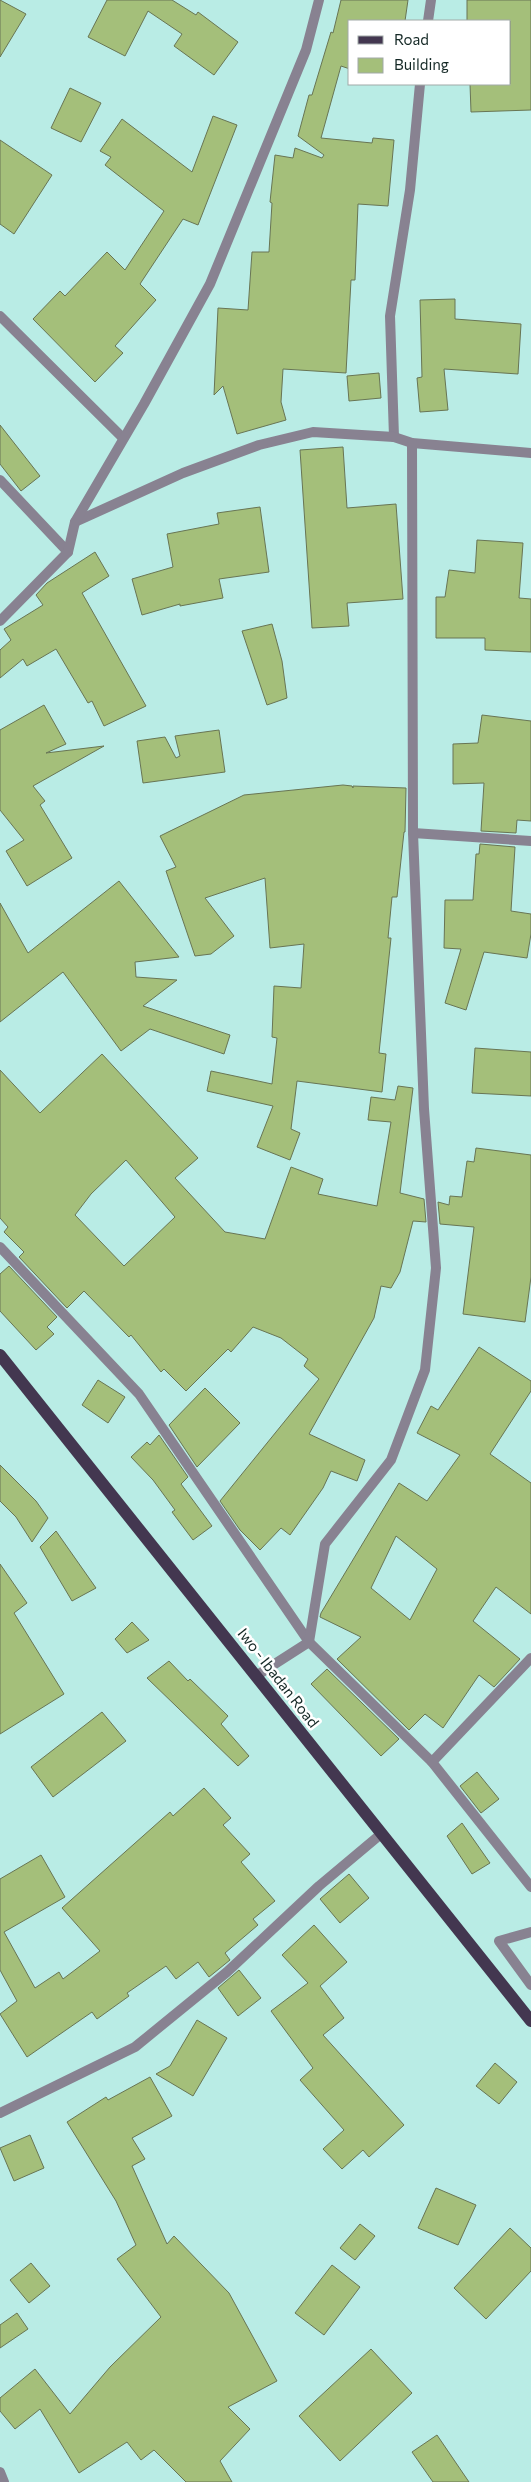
<svg xmlns="http://www.w3.org/2000/svg" width="531" height="2482" viewBox="0 0 531 2482" font-family="Commissioner,sans-serif">
	<rect width="100%" height="100%" fill="#b9ece5"/>
	<!-- building -->
	<g fill="#a4bf7a" stroke="#687554" fill-rule="evenodd">
		<polygon points="0,0 26,14 0,57"/>
		<polygon points="107,0 172,0 196,15 198,12 238,42 214,75 174,46 182,34 148,11 125,56 88,37"/>
		<polygon points="341,0 408,0 405,21 350,21 350,69 341,66 321,138 372,143 373,138 394,140 388,206 358,204 355,280 351,280 346,373 283,369 281,402 286,420 237,434 223,386 214,395 218,308 248,310 252,252 269,252 272,203 270,202 275,155 293,158 295,148 322,158 324,155 298,136 309,95 312,95 331,32 333,33"/>
		<polygon points="467,0 531,0 531,110 471,112 470,84 510,84 510,21 467,21"/>
		<polygon points="70,88 101,103 81,142 51,128"/>
		<polygon points="213,116 237,125 198,225 183,219 140,284 156,300 115,346 123,353 95,382 33,319 60,291 65,296 107,252 125,270 164,211 105,165 111,157 100,151 122,119 192,172"/>
		<polygon points="0,140 52,175 14,234 0,224"/>
		<polygon points="455,299 455,319 521,324 518,374 444,369 448,410 420,412 417,378 422,377 420,300"/>
		<polygon points="379,373 381,398 349,401 347,376"/>
		<polygon points="0,425 40,476 21,491 0,464"/>
		<polygon points="343,447 347,508 396,504 403,599 347,603 349,626 312,628 300,450"/>
		<polygon points="260,507 269,572 219,579 223,598 180,606 180,604 142,615 132,579 173,567 167,534 219,524 217,513"/>
		<polygon points="477,540 523,543 519,598 531,599 531,652 485,650 485,638 436,638 436,597 445,597 449,570 475,573"/>
		<polygon points="95,552 109,576 82,593 146,706 104,726 92,701 88,703 56,649 27,666 23,659 0,678 0,650 11,640 4,629 43,605 36,595 47,583"/>
		<polygon points="272,624 282,661 287,698 267,705 242,631"/>
		<polygon points="44,705 66,744 46,753 104,746 33,786 45,801 40,805 72,858 27,886 6,851 24,840 0,810 0,730"/>
		<polygon points="482,715 531,721 531,821 517,820 516,833 481,831 484,783 453,784 453,744 478,743"/>
		<polygon points="219,730 225,772 143,783 137,741 165,737 176,758 180,756 175,736"/>
		<polygon points="343,785 352,786 353,788 353,786 406,788 405,832 404,832 397,897 392,897 388,938 391,938 379,1053 386,1054 382,1092 297,1081 291,1129 300,1133 290,1160 257,1147 273,1106 207,1091 211,1071 272,1084 277,1038 272,1037 274,986 301,988 304,944 270,948 265,878 205,898 234,936 211,954 195,956 166,871 176,867 160,836 244,795"/>
		<polygon points="480,844 515,847 511,911 531,914 531,934 527,958 484,952 466,1010 445,1003 461,949 444,948 445,900 473,900 476,854 479,854"/>
		<polygon points="119,881 179,957 135,962 136,977 177,980 143,1006 230,1035 224,1054 150,1029 121,1051 63,972 0,1022 0,903 28,953"/>
		<polygon points="475,1048 531,1052 531,1096 472,1093"/>
		<path d="M102,1054L198,1158L175,1178L225,1232L265,1239L291,1167L323,1179L318,1194L377,1206L391,1122L368,1120L371,1097L395,1100L398,1086L413,1088L400,1193L424,1199L426,1222L413,1221L400,1272L391,1288L381,1286L374,1318L309,1434L365,1460L357,1481L331,1471L323,1488L290,1535L281,1528L260,1550L240,1530L220,1501L319,1379L304,1366L308,1359L281,1338L253,1327L231,1352L228,1349L186,1391L164,1369L161,1372L131,1335L129,1337L84,1291L67,1308L19,1257L24,1252L4,1232L8,1227L0,1218V1070L40,1113ZM126,1160L175,1217L124,1266L75,1215L91,1194Z"/>
		<polygon points="476,1148 531,1155 531,1277 525,1322 463,1314 474,1227 440,1224 438,1202 449,1205 450,1196 462,1197 467,1161 474,1162"/>
		<polygon points="9,1266 57,1317 47,1327 54,1334 36,1350 0,1311 0,1274"/>
		<path d="M479,1347L531,1381V1391L490,1454L531,1483V1614L496,1587L473,1621L520,1659L494,1687L479,1675L443,1728L425,1714L409,1730L337,1659L361,1637L320,1617L321,1613L399,1483L427,1501L460,1455L417,1433L431,1406L438,1410ZM396,1536L437,1569L410,1620L371,1588Z"/>
		<polygon points="98,1380 125,1397 108,1423 82,1405"/>
		<polygon points="205,1388 240,1423 197,1467 169,1425"/>
		<polygon points="159,1435 188,1477 181,1484 212,1526 193,1540 172,1512 175,1510 153,1480 131,1457 147,1442 150,1445"/>
		<polygon points="0,1465 36,1501 48,1518 32,1542 16,1517 0,1501"/>
		<polygon points="56,1531 96,1588 72,1601 40,1547"/>
		<polygon points="0,1564 27,1603 14,1613 64,1694 0,1734"/>
		<polygon points="132,1622 149,1640 127,1653 115,1639"/>
		<polygon points="169,1661 188,1681 190,1679 228,1716 221,1724 249,1756 238,1766 147,1678"/>
		<polygon points="327,1669 399,1739 381,1756 311,1684"/>
		<polygon points="102,1712 126,1741 53,1797 31,1767"/>
		<polygon points="477,1772 499,1799 481,1813 460,1786"/>
		<polygon points="204,1788 231,1818 223,1825 250,1854 241,1862 275,1901 253,1919 258,1925 225,1953 230,1960 209,1977 198,1962 176,1979 166,1966 127,1993 129,1996 97,2019 92,2012 27,2057 0,2014 17,2001 0,1970 0,1879 41,1855 65,1897 4,1932 35,1988 59,1972 63,1979 100,1951 62,1908 170,1812 173,1816"/>
		<polygon points="462,1823 490,1863 472,1874 447,1836"/>
		<polygon points="349,1874 369,1898 340,1923 320,1899"/>
		<polygon points="314,1925 347,1962 320,1986 344,2018 323,2035 404,2125 369,2157 363,2150 342,2169 323,2149 344,2130 300,2080 313,2068 271,2011 308,1983 282,1955"/>
		<polygon points="239,1970 261,1998 238,2016 218,1988"/>
		<polygon points="197,2020 227,2038 193,2096 156,2074 170,2066"/>
		<polygon points="495,2063 517,2082 499,2104 476,2086"/>
		<polygon points="150,2077 172,2116 132,2138 145,2159 132,2166 167,2244 174,2236 229,2293 277,2381 228,2407 250,2429 220,2461 232,2482 186,2482 154,2450 141,2460 127,2442 79,2473 40,2409 15,2429 0,2411 0,2398 35,2369 70,2414 110,2367 161,2317 117,2259 136,2245 116,2201 67,2122 106,2097 108,2100"/>
		<polygon points="30,2135 44,2168 14,2181 0,2148"/>
		<polygon points="436,2188 476,2205 458,2245 418,2228"/>
		<polygon points="360,2224 375,2236 355,2260 340,2248"/>
		<polygon points="510,2228 531,2248 531,2271 486,2319 454,2288"/>
		<polygon points="31,2263 50,2286 29,2303 10,2280"/>
		<polygon points="332,2265 360,2287 324,2335 295,2313"/>
		<polygon points="17,2313 28,2329 0,2348 0,2325"/>
		<polygon points="371,2349 412,2393 340,2461 299,2416"/>
		<polygon points="437,2435 469,2482 433,2482 412,2452"/>
	</g>
	<g fill="none" stroke-linecap="round" stroke-linejoin="round">
		<!-- street -->
		<g stroke="#888291" stroke-width="10">
			<polyline points="428,21 431,0"/>
			<polyline points="0,316 123,438"/>
			<polyline points="394,437 390,316 410,190 420,84"/>
			<polyline points="0,480 68,552"/>
			<polyline points="75,522 183,473 259,445 313,432 394,437 412,443 531,453"/>
			<polyline points="0,621 68,552 75,522 144,404 210,284 306,50 319,0"/>
			<polyline points="413,833 531,841"/>
			<polyline points="0,1247 139,1394 309,1642 432,1762 531,1887"/>
			<polyline points="256,1676 309,1642 325,1544 391,1460 425,1370 436,1268 424,1109 413,833 412,443"/>
			<polyline points="432,1762 531,1658"/>
			<polyline points="531,1932 499,1941 531,1985"/>
			<polyline points="0,2113 135,2047 227,1972 319,1886 381,1834"/>
			<polyline points="0,2472 4,2482"/>
		</g>
		<!-- primary -->
		<polyline stroke="#433750" stroke-width="12" points="0,1355 531,2021"/>
	</g>
	<g text-anchor="middle" stroke-width="5" stroke-linejoin="round" paint-order="stroke">
		<!-- street labels -->
		<g font-size="15" fill="#142825" stroke="#fff">
			<text transform="translate(278 1678) rotate(52)" y="5">Iwo - Ibadan Road</text>
		</g>
	</g>
	<!-- legend -->
	<rect x="348" y="20" width="162" height="65" fill="#ffffff" stroke="#a1a9a8"/>
	<rect x="358" y="36" width="25" height="8" fill="#433750" stroke="#a1a9a8"/>
	<text x="394" y="45" font-size="15" fill="#142825">Road</text>
	<rect x="358" y="58" width="25" height="15" fill="#a4bf7a" stroke="#a1a9a8"/>
	<text x="394" y="70" font-size="15" fill="#142825">Building</text>
</svg>
